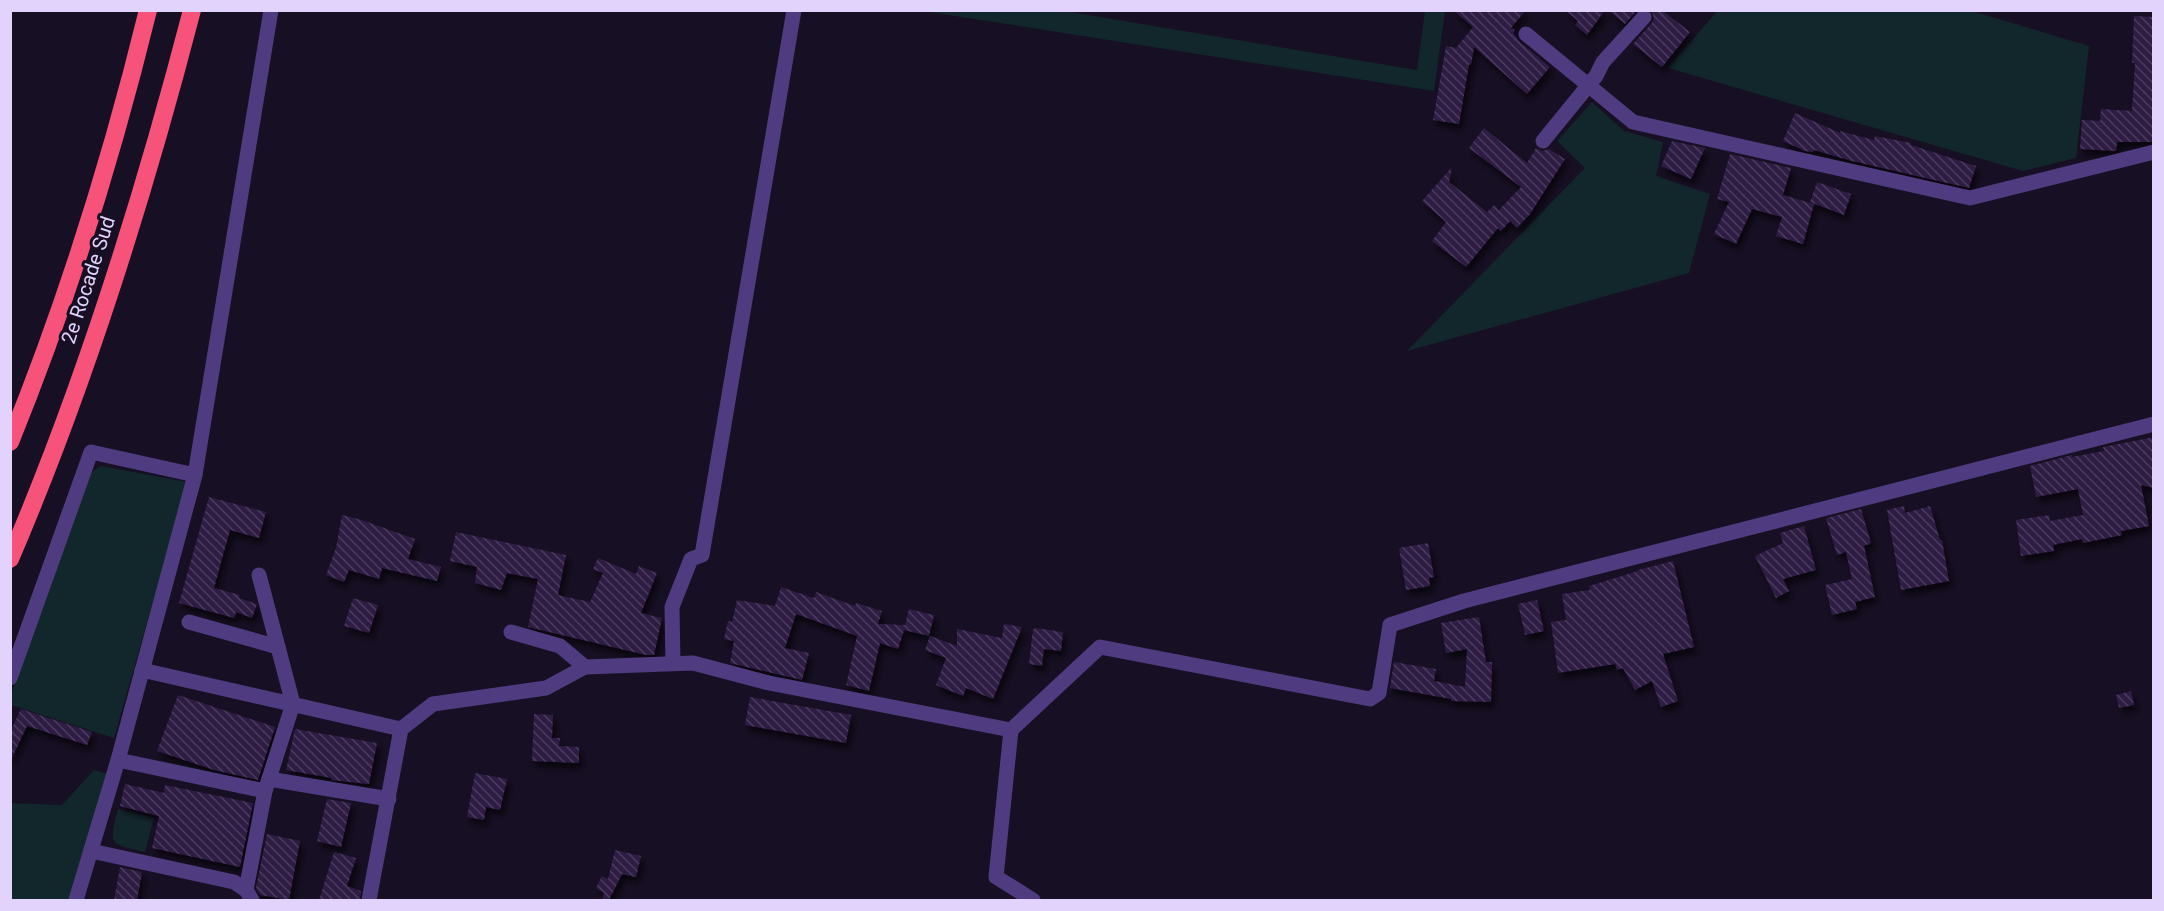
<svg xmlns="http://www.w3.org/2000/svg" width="2164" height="911" viewBox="0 0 2164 911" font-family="Roboto,sans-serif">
	<defs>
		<pattern id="building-back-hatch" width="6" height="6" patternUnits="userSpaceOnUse" patternTransform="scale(1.5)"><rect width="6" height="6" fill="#2d1c43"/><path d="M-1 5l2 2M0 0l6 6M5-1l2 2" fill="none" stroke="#4b3c5f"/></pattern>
		<filter id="shadow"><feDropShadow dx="3.5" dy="6" stdDeviation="3" flood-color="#0009"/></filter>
	</defs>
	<rect width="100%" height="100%" fill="#170f23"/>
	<!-- green -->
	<g fill="#12272c">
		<polygon points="1718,10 1972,11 2089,46 2076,158 2023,171 1668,68"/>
		<polygon points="923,11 1064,11 1417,70 1425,11 1445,11 1434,91"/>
		<polygon points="1592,102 1624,131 1663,142 1656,176 1710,194 1689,273 1407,351 1585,168 1557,141"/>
		<polygon points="101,466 187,482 114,738 11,705 10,697 91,472"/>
		<polygon points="94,770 109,774 71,900 11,900 11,803 62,805"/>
		<path d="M118,809L154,818L145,852C108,843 109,846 118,809Z"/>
	</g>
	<!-- building -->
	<g fill="url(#building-back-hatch)" filter="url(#shadow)">
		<polygon points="1453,10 1526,10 1511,28 1515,30 1513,33 1520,42 1550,67 1527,94 1474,47 1471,65 1469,64 1459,124 1433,120 1446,46 1456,48 1473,27"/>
		<polygon points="1565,10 1605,10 1587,35 1575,25 1578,21"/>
		<polygon points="1608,10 1637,10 1625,24"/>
		<polygon points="1651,10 1662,10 1690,32 1662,67 1633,44 1652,23 1654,18"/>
		<polygon points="2134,16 2154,17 2154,142 2117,142 2116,151 2080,149 2082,120 2100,121 2101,109 2132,111 2135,63 2132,63"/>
		<polygon points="1795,113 1840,133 1840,131 1874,140 1875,136 1911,143 1911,145 1976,166 1969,188 1852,161 1814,150 1813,152 1805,151 1783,141"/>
		<polygon points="1484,128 1527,163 1536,148 1542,151 1549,149 1565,159 1530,214 1517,228 1510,221 1501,231 1498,228 1466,267 1432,241 1446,222 1422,201 1452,167 1449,182 1487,212 1494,205 1499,210 1521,187 1469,148"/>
		<polygon points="1672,141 1705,148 1691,179 1661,166"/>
		<polygon points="1730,154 1791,168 1783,195 1814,204 1803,244 1776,236 1782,217 1752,209 1736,244 1714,234 1729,202 1717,199"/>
		<polygon points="1817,182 1851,194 1844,215 1810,202"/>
		<polygon points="2154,437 2154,488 2141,485 2149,526 2121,531 2122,535 2083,543 2082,539 2053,545 2054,551 2021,556 2016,520 2049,515 2050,521 2083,515 2078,489 2036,497 2030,466 2072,455 2072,457 2104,451 2103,447"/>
		<polygon points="209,497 266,512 259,538 230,530 214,588 240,595 239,598 257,604 252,618 236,612 234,618 179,603"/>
		<polygon points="1904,506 1905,513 1930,506 1940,540 1942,540 1949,581 1901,590 1887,510"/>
		<polygon points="1861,509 1871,543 1864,546 1875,597 1855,602 1857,609 1832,615 1825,585 1852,579 1846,552 1837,555 1826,518"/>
		<polygon points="342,515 362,520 415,539 408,559 441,567 437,581 382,568 379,579 349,570 344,582 326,575 336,548"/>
		<polygon points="1804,526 1816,570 1783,579 1789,591 1776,598 1755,556 1783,543 1780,533"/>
		<polygon points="456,532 566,555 558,595 590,602 603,573 593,569 598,558 636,574 639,566 657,573 641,613 662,618 654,655 646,655 528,627 538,579 507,573 501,590 475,583 477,567 450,561"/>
		<polygon points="1428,543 1434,577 1429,578 1430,586 1406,590 1399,548"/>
		<polygon points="1673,561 1694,647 1663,654 1678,701 1661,707 1652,681 1635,690 1623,668 1617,670 1615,664 1558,673 1551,622 1566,620 1562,594 1590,590 1589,586 1638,571 1638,570"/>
		<polygon points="781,587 814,598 816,592 855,606 856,603 882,611 878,624 905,625 909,609 934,615 929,636 904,630 898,649 880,643 869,691 846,685 857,636 796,614 785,648 809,653 802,680 730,663 734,641 724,639 728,621 732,622 737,600 775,606"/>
		<polygon points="353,598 378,605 369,633 344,626"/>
		<polygon points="1537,600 1544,631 1525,635 1518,604"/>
		<polygon points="1479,617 1486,662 1492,662 1491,702 1451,701 1451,699 1390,688 1394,662 1436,669 1434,681 1465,687 1467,649 1446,653 1441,623"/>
		<polygon points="1004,624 1022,627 993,699 966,688 963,696 936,685 946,658 925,650 930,636 957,646 957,629 1002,638"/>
		<polygon points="1036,628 1063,632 1061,651 1044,649 1042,666 1029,664 1033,629"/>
		<polygon points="2131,691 2134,705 2119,708 2116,695"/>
		<polygon points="178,695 275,727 258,780 214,770 157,751"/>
		<polygon points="750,697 851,715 846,743 745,725"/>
		<polygon points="21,709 92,732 87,745 27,726 10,762 10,732"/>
		<polygon points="534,714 553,715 552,738 560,738 559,746 579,747 579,763 532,761"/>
		<polygon points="295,729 377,743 369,784 331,780 332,778 286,770"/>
		<polygon points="475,773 507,779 500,810 486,807 484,820 467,817"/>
		<polygon points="125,784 164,793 165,785 253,803 240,867 152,848 159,816 120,806"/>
		<polygon points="327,799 351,803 341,847 317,841"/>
		<polygon points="267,834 300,841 289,900 260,895 256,888"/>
		<polygon points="615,850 641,856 636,877 622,874 609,900 602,900 604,893 596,888 602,876 608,879"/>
		<polygon points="334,852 356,858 347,886 361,891 360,900 319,900"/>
		<polygon points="120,867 142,872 137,900 114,900"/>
	</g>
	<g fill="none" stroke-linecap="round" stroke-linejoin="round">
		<!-- minor -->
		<g stroke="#4f3c80" stroke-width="15">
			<polyline points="1526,34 1633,122 1970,198 2154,152"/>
			<polyline points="1543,141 1596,76 1603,62 1644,17"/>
			<polyline points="189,622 278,647"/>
			<polyline points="511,632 560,646 585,667 693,663 769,683 1011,730 996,877 1033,900"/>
			<polyline points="673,663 672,607 691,559 702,555 794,10"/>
			<polyline points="142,670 401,729"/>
			<polyline points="10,678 91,452 195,475"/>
			<polyline points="1011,730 1100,647 1370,699 1379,693 1390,625 1464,601 2154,424"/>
			<polyline points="118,760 265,791"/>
			<polyline points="269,779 389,799"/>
			<polyline points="91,851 234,882 246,890 252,900"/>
			<polyline points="246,890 265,791 293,704 259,575"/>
			<polyline points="76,900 118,760 195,475 271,10"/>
			<polyline points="369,900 401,729 433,704 546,688 585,667"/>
		</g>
		<!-- highway -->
		<g stroke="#f7537a" stroke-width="18">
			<path d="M10,442C67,302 112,157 148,10"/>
			<path d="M10,559C85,384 144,195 192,10"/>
		</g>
	</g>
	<g text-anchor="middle" stroke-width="6" stroke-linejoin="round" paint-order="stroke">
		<!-- street labels -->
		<g font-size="20" fill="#e2d3fd" stroke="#170f23">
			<text transform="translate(88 280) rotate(-72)" y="7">2e Rocade Sud</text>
		</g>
	</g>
	<!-- border -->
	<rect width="2164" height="911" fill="none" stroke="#e2d3fd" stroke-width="24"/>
</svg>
